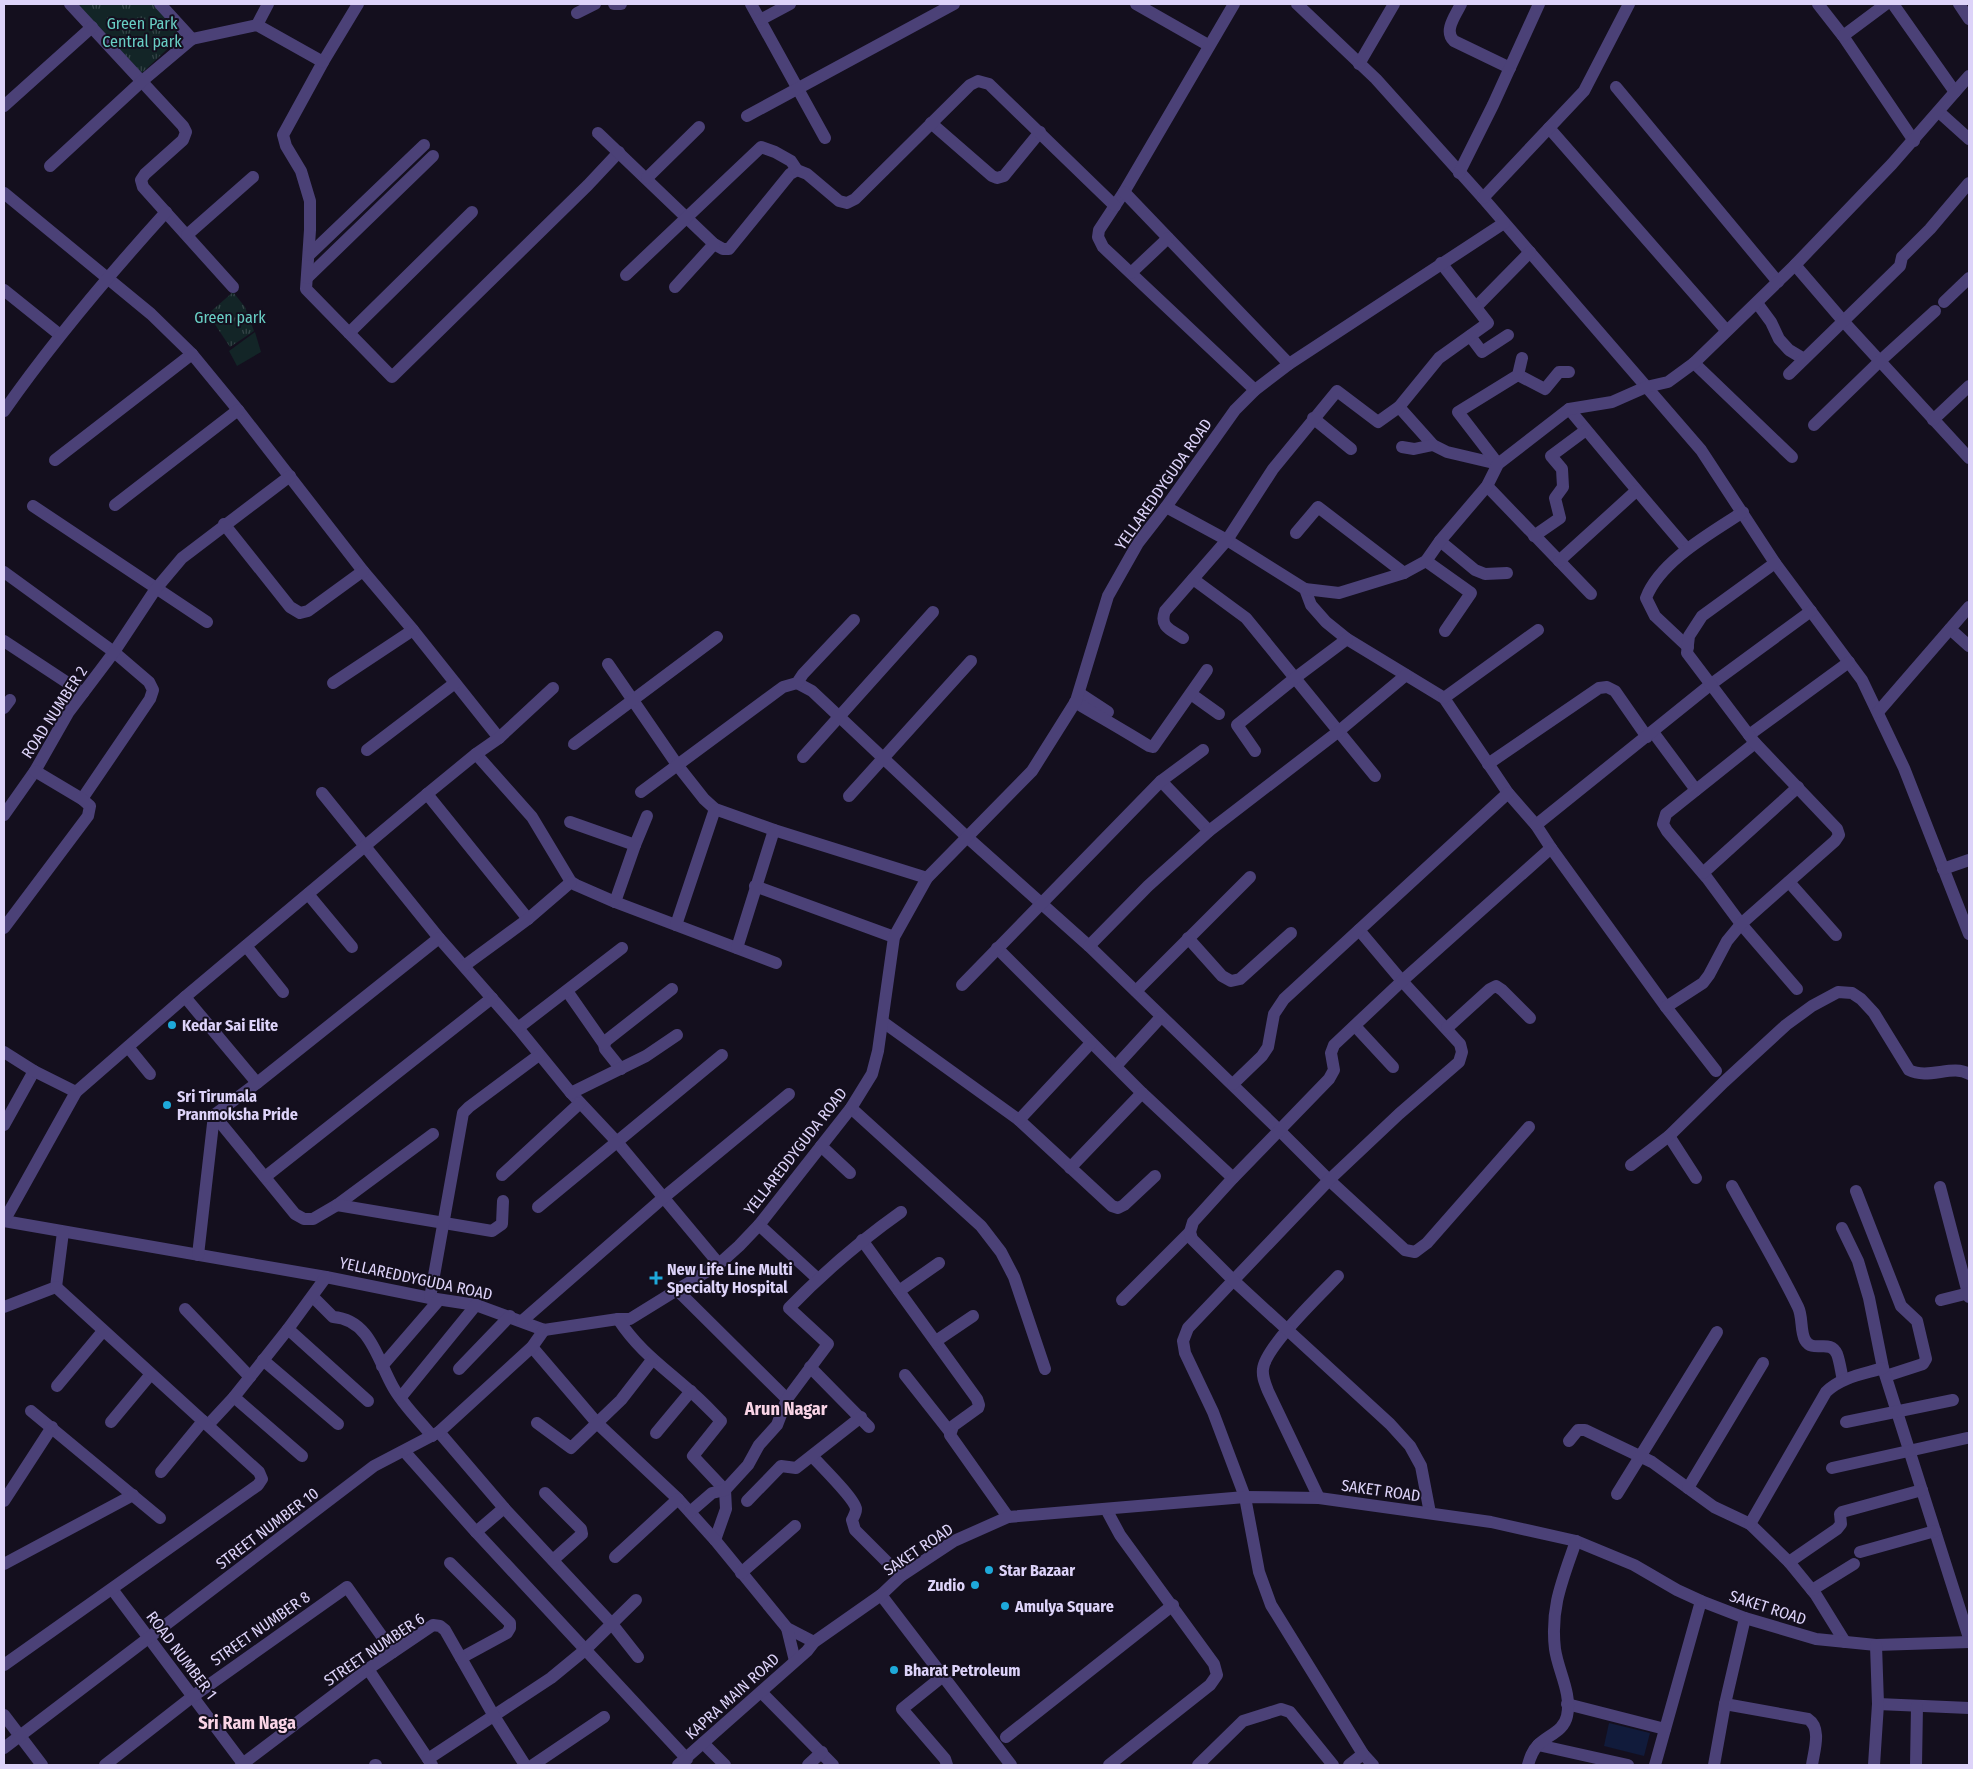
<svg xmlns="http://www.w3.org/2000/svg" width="1973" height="1769" viewBox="0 0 1973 1769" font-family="'Fira Sans Condensed',sans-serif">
	<defs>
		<pattern id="park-tufts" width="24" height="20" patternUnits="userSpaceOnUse" patternTransform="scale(1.25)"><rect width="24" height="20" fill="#132527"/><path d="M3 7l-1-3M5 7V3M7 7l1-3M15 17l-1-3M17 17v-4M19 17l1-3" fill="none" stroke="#354447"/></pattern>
	</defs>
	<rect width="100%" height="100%" fill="#140f1e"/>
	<!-- green -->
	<polygon fill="#132527" points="255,332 261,352 237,366 229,351"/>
	<!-- park -->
	<g fill="url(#park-tufts)">
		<polygon points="77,4 155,4 182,35 142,73"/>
		<polygon points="233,292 245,307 254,331 230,347 208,314"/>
	</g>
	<!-- water -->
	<polygon fill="#111b3b" points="1609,1723 1650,1733 1644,1756 1604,1746"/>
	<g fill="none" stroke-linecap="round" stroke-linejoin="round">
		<!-- minor -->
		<g stroke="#4b4177" stroke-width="12">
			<polyline points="70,4 183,126 186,132 183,140 145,174 141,180 143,187 233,287"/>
			<polyline points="160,4 192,39"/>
			<polyline points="358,4 323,62 283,135 286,146 301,171 310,201 310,230 306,289 392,377 588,185 619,152"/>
			<polyline points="614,4 621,4"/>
			<polyline points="751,4 825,138"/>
			<polyline points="1136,4 1208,45"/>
			<polyline points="1234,4 1124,192 1099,230 1098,237 1103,247 1255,390"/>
			<polyline points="1297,4 1376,79 1483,198 1701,450 1775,563 1862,680 1904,768 1969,934"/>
			<path d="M1461,4C1456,15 1443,31 1454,41L1510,68"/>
			<polyline points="1818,4 1843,36 1914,141"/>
			<polyline points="1893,4 1955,92"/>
			<polyline points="1959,4 1969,19"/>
			<polyline points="577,13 595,4"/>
			<polyline points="760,20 790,4"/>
			<polyline points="257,25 268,4"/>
			<polyline points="1843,36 1886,4"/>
			<polyline points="1359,64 1394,4"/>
			<polyline points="1616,87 1778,282"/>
			<polyline points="4,106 92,27"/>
			<polyline points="1939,112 1969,139"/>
			<polyline points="747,116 954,4"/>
			<polyline points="931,123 992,176 997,178 1004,176 1040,132"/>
			<polyline points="1549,128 1726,330"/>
			<polyline points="598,133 714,244 723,249 729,249 790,174 797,170"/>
			<polyline points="50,166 141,82 192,39 257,25 323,62"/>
			<polyline points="1459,173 1493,105 1539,4"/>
			<polyline points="647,178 699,127"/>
			<polyline points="1124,192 1289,364"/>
			<polyline points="4,193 151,314 192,354 238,410 363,571 413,630 499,738"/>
			<polyline points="1483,198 1584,91 1629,4"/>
			<polyline points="187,235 253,177"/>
			<polyline points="309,255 424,145"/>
			<polyline points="1795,265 1844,322 1969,458"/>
			<polyline points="1131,273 1168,238"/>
			<polyline points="626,275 761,147 775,152 791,161 797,170 807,174 839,201 847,203 855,199 970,85 978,81 989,84 1115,206"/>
			<polyline points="307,278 433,156"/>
			<polyline points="675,287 714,244"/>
			<polyline points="4,290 60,335"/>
			<polyline points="1944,302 1969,278"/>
			<polyline points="1757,303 1771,322 1779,339 1789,350 1804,359"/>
			<polyline points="1476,307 1530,252"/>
			<polyline points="349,333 472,212"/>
			<polyline points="1470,336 1482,352 1508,335"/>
			<polyline points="1694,363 1792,457"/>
			<polyline points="1789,374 1900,266 1902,257 1930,229 1969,183"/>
			<polyline points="1518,375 1545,389 1559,372 1569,372"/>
			<polyline points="1399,407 1433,445 1447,452 1498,464"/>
			<path d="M1569,409C1608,456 1647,503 1687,549"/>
			<path d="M4,411C53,341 108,276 166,212"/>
			<polyline points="1313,418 1351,449"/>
			<polyline points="1933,420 1969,386"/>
			<polyline points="1814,425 1880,361 1935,311"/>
			<polyline points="1402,447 1414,449 1433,445"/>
			<polyline points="55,460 192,354"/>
			<polyline points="1498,464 1458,412 1518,375 1522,358"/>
			<polyline points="1487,486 1591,594"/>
			<polyline points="115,505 238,410"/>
			<polyline points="33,506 207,622"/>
			<polyline points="1166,507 1227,540 1305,589 1311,605 1326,622 1347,639 1444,698 1508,793 1536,825 1551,848 1666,1007 1716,1071"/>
			<polyline points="224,524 290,607 300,613 308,611 363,571"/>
			<polyline points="1296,533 1318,507 1404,573"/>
			<polyline points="1534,536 1560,518 1555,498 1563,487 1562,469 1551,456 1586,430"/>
			<polyline points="1440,541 1475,570 1485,574 1507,573"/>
			<polyline points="1426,561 1471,593 1445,631"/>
			<polyline points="1559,561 1636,491"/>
			<polyline points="4,572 114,652 149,682 153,690 150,699 82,799"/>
			<polyline points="1193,579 1246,618 1375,776"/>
			<polyline points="1305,589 1339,593 1404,573 1426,561 1440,541 1487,486 1498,464 1569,409 1612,402 1646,387 1668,382 1694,363 1795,265 1892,164 1969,76"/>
			<polyline points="1950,629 1969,646"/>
			<path d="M1183,638C1171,630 1159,627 1165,611L1227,540L1273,469L1337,391L1378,422L1399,407L1439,358L1488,323L1441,263"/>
			<polyline points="4,641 83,693"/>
			<path d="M1688,647L1655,616L1646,598C1660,561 1711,533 1743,512"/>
			<polyline points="608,664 678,766 704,799 715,809 774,830 927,878"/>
			<polyline points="333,683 413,630"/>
			<polyline points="797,683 812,691 968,838 1089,946 1279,1130 1329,1180 1405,1250 1415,1252 1427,1243 1529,1127"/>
			<polyline points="1079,693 1108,712"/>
			<polyline points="1191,694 1219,714"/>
			<polyline points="1444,698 1538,630"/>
			<path d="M1075,702C1100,717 1125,731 1149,746L1153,747L1207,670"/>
			<polyline points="4,708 10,700"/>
			<polyline points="1878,712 1969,607"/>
			<polyline points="1653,732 1696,790"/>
			<polyline points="1749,735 1849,662"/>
			<polyline points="1755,743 1666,814 1663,824 1667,831 1707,878 1741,924 1797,989"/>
			<polyline points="574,744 717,637"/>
			<polyline points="367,750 455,683"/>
			<polyline points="1255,751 1237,725 1295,678 1347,639"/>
			<polyline points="476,754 532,817 571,882 576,885 615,902 776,963"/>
			<polyline points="803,757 933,612"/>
			<polyline points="1488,764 1599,688 1607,687 1615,691 1647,737"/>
			<polyline points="1161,781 1209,831"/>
			<polyline points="641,792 783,687 797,683 803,674 854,620"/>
			<polyline points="322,793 439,938 518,1028 571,1093 618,1143 719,1264"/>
			<polyline points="427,794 528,919"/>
			<polyline points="849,796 971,661"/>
			<polyline points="4,815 35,771 68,713 114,652 155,590 182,558 290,476"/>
			<polyline points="570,822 635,845"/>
			<polyline points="1536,825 1710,685 1811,611"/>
			<polyline points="1943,869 1969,860"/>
			<polyline points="1703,873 1798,787"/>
			<polyline points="1789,882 1836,935"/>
			<polyline points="755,886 894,937"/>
			<polyline points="308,894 352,947"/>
			<polyline points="615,902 635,845 647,816"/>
			<polyline points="676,925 715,809"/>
			<polyline points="4,928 88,816 90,806 82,799 35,771"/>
			<polyline points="1359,930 1402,981 1460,1044 1462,1052 1459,1062 1399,1114 1329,1180 1188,1328 1183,1341 1185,1353 1213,1412 1245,1497 1259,1572 1271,1605 1363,1754 1373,1765"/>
			<polyline points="1188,938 1222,976 1231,981 1240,979 1291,933"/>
			<polyline points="246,946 283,992"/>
			<polyline points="1089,946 1148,886 1209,831 1339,731 1406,675"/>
			<polyline points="737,948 774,830"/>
			<polyline points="997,948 1142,1093 1233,1178"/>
			<polyline points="464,966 528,919 571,882"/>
			<polyline points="962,985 1161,781 1203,750"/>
			<polyline points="567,991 604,1044 605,1049 621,1069"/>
			<polyline points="1136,991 1250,877"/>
			<polyline points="185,997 257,1083"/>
			<polyline points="1666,1007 1703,983 1709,975 1727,941 1741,924 1835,841 1839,835 1837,829 1755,743 1687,653 1689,636 1702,616 1775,563"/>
			<polyline points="883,1022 1019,1120 1112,1206 1118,1208 1124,1205 1155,1176"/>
			<polyline points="1355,1026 1393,1067"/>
			<polyline points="518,1028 622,948"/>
			<polyline points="1447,1028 1490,989 1496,986 1502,990 1530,1018"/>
			<polyline points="604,1044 607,1040 672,989"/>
			<polyline points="128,1047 150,1074"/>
			<polyline points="4,1052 34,1071 4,1125"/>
			<polyline points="1116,1066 1161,1017"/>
			<polyline points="34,1071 76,1092"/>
			<polyline points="1233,1084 1262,1056 1268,1047 1274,1014 1284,999 1508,793"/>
			<polyline points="571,1093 646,1056 677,1035"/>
			<polyline points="851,1108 981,1226 1001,1252 1014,1277 1045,1369"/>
			<polyline points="214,1115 295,1214 304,1219 313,1219 337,1205 433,1134"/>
			<polyline points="1019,1120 1091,1043"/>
			<polyline points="1669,1136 1696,1178"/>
			<polyline points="821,1146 850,1173"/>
			<path d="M1631,1165L1669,1136L1724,1082L1786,1025L1812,1006L1838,992L1852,993L1861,999L1874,1013L1909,1070C1928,1080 1953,1064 1969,1074"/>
			<polyline points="1070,1168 1142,1093"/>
			<polyline points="502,1175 580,1103"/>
			<polyline points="265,1177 492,998"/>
			<path d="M1732,1186C1754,1226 1778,1266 1798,1307C1803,1317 1800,1331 1805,1340C1813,1354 1830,1338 1837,1354C1840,1362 1841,1372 1843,1380"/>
			<polyline points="1940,1187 1969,1297"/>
			<polyline points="1856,1191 1901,1306 1917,1321 1926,1359 1923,1364 1886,1376"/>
			<polyline points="337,1205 492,1231 502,1224 503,1201"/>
			<polyline points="538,1207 722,1055"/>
			<polyline points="4,1221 326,1277 430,1298 476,1305 544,1330 618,1319 630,1319 719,1264 739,1246 759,1225 851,1108 872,1074 878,1051 894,937 927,878 1032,771 1076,701 1108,596 1138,543 1166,507 1235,410 1255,390 1289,364 1504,223"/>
			<polyline points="4,1221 76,1092 185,997 427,794 476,754 499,738 553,688"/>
			<polyline points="759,1225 818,1279"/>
			<polyline points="1842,1228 1858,1261 1869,1298 1883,1368 1969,1638"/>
			<polyline points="862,1240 977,1399 979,1405 978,1408 953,1426 950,1435 1008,1517"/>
			<polyline points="198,1255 214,1115 257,1083 439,938"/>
			<polyline points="678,1291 787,1399"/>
			<polyline points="899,1291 939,1263"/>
			<path d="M313,1297L333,1317C370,1319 378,1361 393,1387C403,1405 419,1420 432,1436"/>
			<polyline points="430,1298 463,1113 469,1107 539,1055"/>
			<polyline points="1122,1300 1190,1232"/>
			<polyline points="1941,1300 1969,1293"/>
			<polyline points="4,1307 56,1287 63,1232"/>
			<polyline points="185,1309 250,1377"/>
			<path d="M618,1319C639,1351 662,1366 690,1391C701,1400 711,1411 721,1421L693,1456L725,1490L726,1509L715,1540"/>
			<polyline points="522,1321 663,1198 789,1094"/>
			<polyline points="288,1329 368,1401"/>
			<polyline points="936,1341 973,1316"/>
			<polyline points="532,1347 597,1423 678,1499 715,1540 787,1628 814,1642"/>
			<polyline points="263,1360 338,1424"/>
			<polyline points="382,1366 439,1300"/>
			<polyline points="810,1367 869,1427"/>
			<polyline points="459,1369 510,1316"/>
			<polyline points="905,1375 950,1432"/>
			<polyline points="57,1386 103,1331"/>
			<polyline points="401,1397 476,1305"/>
			<polyline points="31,1411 160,1518"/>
			<polyline points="111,1422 151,1374"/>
			<polyline points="1846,1422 1953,1400"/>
			<polyline points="537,1423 571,1448 621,1400 652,1360"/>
			<polyline points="208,1425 234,1397"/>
			<polyline points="439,1432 504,1508 612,1624 638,1657"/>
			<polyline points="656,1433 691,1391"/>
			<polyline points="1569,1441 1578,1430 1585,1430 1652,1462 1714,1507 1750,1524 1789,1562 1816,1595 1845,1642"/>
			<polyline points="404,1451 476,1532 687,1759"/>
			<polyline points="302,1456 234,1397 288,1329 326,1277"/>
			<path d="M813,1457C821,1466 855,1499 856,1509C856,1513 854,1516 852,1520L855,1530L901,1576"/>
			<polyline points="1832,1468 1967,1438"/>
			<polyline points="161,1472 203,1421"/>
			<polyline points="1688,1488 1763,1363"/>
			<polyline points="545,1493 581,1529 582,1534 553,1560"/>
			<polyline points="1617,1494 1717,1332"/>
			<path d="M1319,1498L1268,1391C1265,1383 1262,1377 1263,1369C1265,1347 1321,1294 1338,1276"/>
			<polyline points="4,1501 52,1427"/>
			<polyline points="747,1501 781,1466 796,1468 861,1417"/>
			<polyline points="1106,1509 1120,1535 1214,1664 1217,1675 1210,1685 1109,1765"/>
			<path d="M690,1512L712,1493L725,1490L748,1465L759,1445L777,1425L787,1399L828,1344L789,1308C824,1272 860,1241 901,1212"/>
			<polyline points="1430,1513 1421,1466 1410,1446 1390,1424 1233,1280 1192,1239 1190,1232 1193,1222 1233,1178 1329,1079 1334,1070 1331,1053 1334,1045 1402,981 1551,848"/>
			<path d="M1750,1524L1826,1392C1841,1377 1864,1374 1883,1368"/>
			<polyline points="476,1532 504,1508"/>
			<polyline points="1860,1552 1935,1531"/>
			<polyline points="615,1557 678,1499"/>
			<polyline points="1789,1562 1837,1529 1841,1524 1840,1514 1842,1512 1922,1490"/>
			<polyline points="450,1563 510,1623 510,1628 507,1633 461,1658"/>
			<polyline points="4,1564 133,1495"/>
			<polyline points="741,1573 795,1526"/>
			<polyline points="112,1589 244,1765"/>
			<polyline points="1812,1590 1854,1564"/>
			<polyline points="881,1595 1011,1765"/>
			<polyline points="787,1628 795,1661"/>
			<polyline points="4,1665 258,1485 262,1479 259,1472 56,1287"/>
			<polyline points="368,1669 432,1765"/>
			<polyline points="943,1676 902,1709 945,1759 947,1765"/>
			<polyline points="761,1692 833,1765"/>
			<polyline points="1567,1704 1665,1729"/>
			<path d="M1725,1704L1808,1719C1822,1728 1814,1751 1812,1765"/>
			<polyline points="1878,1704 1969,1708"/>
			<polyline points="4,1715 42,1765"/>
			<polyline points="1006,1737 1173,1605"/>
			<polyline points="703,1743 725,1765"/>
			<polyline points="1538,1745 1628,1765"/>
			<polyline points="4,1748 374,1466 439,1432 532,1347 544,1330"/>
			<polyline points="428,1759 551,1678 585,1650 636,1600"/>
			<polyline points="105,1765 192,1697 347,1587 393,1652"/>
			<polyline points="241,1765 368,1669 433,1625 440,1626 445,1630 494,1716 525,1765"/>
			<polyline points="375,1765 376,1765"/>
			<polyline points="533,1765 604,1717"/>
			<polyline points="678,1765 807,1651 814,1642 881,1595 901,1576 954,1541 1008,1517 1245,1497 1319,1498 1491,1522 1576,1541 1634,1565 1677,1590 1701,1601 1745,1618 1816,1639 1876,1645 1969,1642"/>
			<polyline points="808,1765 822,1752"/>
			<polyline points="1198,1765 1243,1721 1281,1709 1290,1712 1333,1765"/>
			<polyline points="1349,1765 1363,1754"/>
			<path d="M1528,1765C1530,1758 1532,1751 1538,1745C1548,1735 1564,1731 1567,1716C1572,1693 1558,1671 1555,1649C1550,1607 1563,1579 1576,1541"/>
			<polyline points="1655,1765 1701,1601"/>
			<polyline points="1714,1765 1725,1704 1745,1618"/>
			<polyline points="1874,1765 1878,1704 1876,1645"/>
			<polyline points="1916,1765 1917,1706"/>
		</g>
	</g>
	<!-- markers -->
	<g fill="#1ea9da" stroke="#140f1e" stroke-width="2">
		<circle cx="172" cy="1025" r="5"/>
		<circle cx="167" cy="1105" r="5"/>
		<path d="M653.5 1270.5h5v5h5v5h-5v5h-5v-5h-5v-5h5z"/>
		<circle cx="989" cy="1570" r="5"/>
		<circle cx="975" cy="1585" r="5"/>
		<circle cx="1005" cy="1606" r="5"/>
		<circle cx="894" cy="1670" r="5"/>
	</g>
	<g text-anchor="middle" stroke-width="4" stroke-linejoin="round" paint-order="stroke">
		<!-- park labels -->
		<g font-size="16" fill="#69cfc5" stroke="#140f1e">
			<text x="142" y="29">Green Park<tspan x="142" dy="18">Central park</tspan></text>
			<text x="230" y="323">Green park</text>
		</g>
		<!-- street labels -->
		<g font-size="16" fill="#ddd3f9" stroke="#140f1e">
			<text transform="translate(1163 484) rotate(-55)" y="6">YELLAREDDYGUDA ROAD</text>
			<text transform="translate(54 712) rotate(-57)" y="6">ROAD NUMBER 2</text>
			<text transform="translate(795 1151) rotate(-52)" y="6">YELLAREDDYGUDA ROAD</text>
			<text transform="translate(416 1278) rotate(12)" y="6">YELLAREDDYGUDA ROAD</text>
			<text transform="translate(1381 1490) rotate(8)" y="6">SAKET ROAD</text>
			<text transform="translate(267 1528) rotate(-37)" y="6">STREET NUMBER 10</text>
			<text transform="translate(918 1549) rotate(-34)" y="6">SAKET ROAD</text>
			<text transform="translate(1768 1607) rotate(18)" y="6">SAKET ROAD</text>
			<text transform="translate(260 1628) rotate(-35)" y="6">STREET NUMBER 8</text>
			<text transform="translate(374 1649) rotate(-34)" y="6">STREET NUMBER 6</text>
			<text transform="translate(182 1655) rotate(53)" y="6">ROAD NUMBER 1</text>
			<text transform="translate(732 1696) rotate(-42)" y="6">KAPRA MAIN ROAD</text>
		</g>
		<!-- poi labels -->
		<g font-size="16" font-weight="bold" fill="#ddd3f9" stroke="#140f1e" text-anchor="start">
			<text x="182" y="1031">Kedar Sai Elite</text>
			<text x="177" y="1102">Sri Tirumala<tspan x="177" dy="18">Pranmoksha Pride</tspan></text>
			<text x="667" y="1275">New Life Line Multi<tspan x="667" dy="18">Specialty Hospital</tspan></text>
			<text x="999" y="1576">Star Bazaar</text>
			<text x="965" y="1591" text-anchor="end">Zudio</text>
			<text x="1015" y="1612">Amulya Square</text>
			<text x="904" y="1676">Bharat Petroleum</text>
		</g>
		<!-- neighbourhood labels -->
		<g font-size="18" font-weight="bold" fill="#f9d4e6" stroke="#140f1e">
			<text x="786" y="1415">Arun Nagar</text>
			<text x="247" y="1729">Sri Ram Naga</text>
		</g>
	</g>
	<!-- border -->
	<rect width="1973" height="1769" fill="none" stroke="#ddd3f9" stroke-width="10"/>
</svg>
